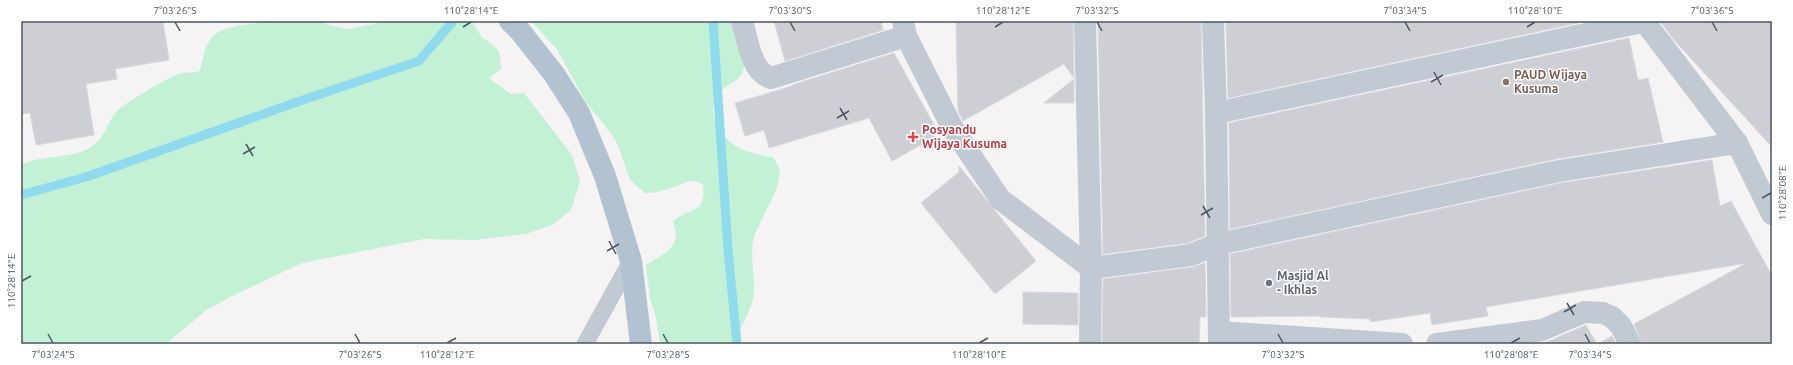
<svg xmlns="http://www.w3.org/2000/svg" width="1793" height="365" viewBox="0 0 1793 365" font-family="Ubuntu,sans-serif">
	<rect width="100%" height="100%" fill="#f5f3f3"/>
	<!-- green -->
	<g fill="#c3f1d5">
		<path d="M264,21H323L328,25L348,29L389,21H472L482,38L488,41L498,50L500,56L501,69L489,78L511,94L524,93L572,155L580,181L571,210L552,225L526,234L474,240L424,239L302,263L228,298L205,311L166,344H21V165C42,154 75,160 94,145C105,136 108,122 116,112C123,104 168,77 179,74C186,72 193,73 200,71C207,40 208,31 242,25C249,24 257,24 264,21Z"/>
		<path d="M531,21H734C738,36 747,55 743,71C740,81 727,84 721,92C718,97 713,102 713,108C712,124 728,143 741,149C752,154 763,155 774,158C775,161 778,165 779,169C784,186 757,222 753,241C750,258 755,276 754,293C752,311 740,327 733,344H660L656,318L650,298L646,265C664,253 683,247 673,222C686,207 707,216 703,185C691,176 683,185 670,188C663,191 654,193 645,193L630,180L618,145L610,132L585,101L557,49Z"/>
	</g>
	<g fill="none" stroke-linecap="round" stroke-linejoin="round">
		<!-- stream -->
		<g stroke="#90daee" stroke-width="9">
			<polyline points="713,21 728,250 737,344"/>
			<polyline points="21,195 86,177 300,101 419,61 453,21"/>
		</g>
	</g>
	<!-- building -->
	<g fill="#cdcfd5" stroke="#d7d9de">
		<polygon points="21,21 163,21 169,60 115,69 117,79 86,84 94,135 36,145 30,113 21,114"/>
		<polygon points="774,21 881,21 883,30 785,61"/>
		<polygon points="956,21 1073,21 1074,78 1064,64 963,121 958,111"/>
		<polygon points="1098,21 1201,21 1205,236 1188,243 1103,254"/>
		<polygon points="1226,21 1587,21 1228,98"/>
		<polygon points="1660,21 1772,21 1772,147 1674,40"/>
		<polygon points="1629,38 1638,80 1648,78 1663,142 1556,159 1230,229 1229,123"/>
		<polygon points="894,53 934,125 925,125 935,137 892,161 869,118 769,148 764,130 745,136 735,103 792,86 792,85"/>
		<polygon points="1074,79 1074,103 1044,103"/>
		<polygon points="1712,160 1720,206 1731,201 1772,276 1772,344 1642,344 1634,324 1747,263 1486,307 1488,316 1432,325 1430,313 1370,322 1370,319 1320,317 1320,316 1231,317 1230,254 1561,183"/>
		<polygon points="959,166 1036,261 995,294 921,203 959,172"/>
		<polygon points="1205,263 1206,317 1200,317 1199,344 1102,344 1103,279 1193,267"/>
		<polygon points="1023,292 1078,293 1078,325 1023,324"/>
		<polygon points="1586,325 1597,344 1533,344 1547,342"/>
		<polygon points="1612,336 1616,344 1598,344"/>
	</g>
	<g fill="none" stroke-linecap="round" stroke-linejoin="round">
		<!-- service -->
		<polyline stroke="#c1cad2" stroke-width="17" points="585,344 631,261"/>
		<!-- minor -->
		<g stroke="#c1cad2" stroke-width="22">
			<path d="M742,21C748,39 750,71 771,78L906,36"/>
			<polyline points="903,21 906,36 952,127 1000,199 1091,268 1191,255 1218,244 1559,171 1737,143"/>
			<polyline points="1085,21 1091,268 1090,344"/>
			<polyline points="1213,21 1216,113 1219,344"/>
			<polyline points="1644,21 1737,143 1772,214"/>
			<polyline points="1216,113 1647,21"/>
			<polyline points="1219,332 1402,344"/>
			<polyline points="1437,344 1542,330 1584,312 1603,313 1612,317 1621,326 1630,344"/>
		</g>
		<!-- primary -->
		<polyline stroke="#b3c2d1" stroke-width="22" points="510,21 520,31 554,74 579,113 605,176 631,261 641,344"/>
	</g>
	<!-- ticks -->
	<path fill="none" stroke="#4a5661" stroke-width="1.5" d="M175,22L180,31M790,22L795,31M1097,22L1102,31M1405,22L1410,31M1712,22L1717,31M463,27L471,22M995,27L1003,22M1527,27L1535,22M1434,72L1441,85M1431,82L1443,75M840,108L847,120M837,118L849,111M246,144L253,156M243,154L255,147M1762,198L1771,193M1203,206L1210,218M1201,215L1213,208M609,241L616,254M607,251L619,244M22,281L31,276M1567,303L1574,315M1564,312L1576,305M48,334L53,343M355,334L360,343M663,334L668,343M1278,334L1283,343M1585,334L1590,343M447,343L456,338M979,343L988,338M1511,343L1520,338"/>
	<!-- markers -->
	<circle fill="#8d6e63" stroke="#fff" stroke-width="1.5" cx="1506" cy="82" r="4"/>
	<path fill="#e0444e" stroke="#fff" stroke-width="1.5" d="M911 131h4v4h4v4h-4v4h-4v-4h-4v-4h4z"/>
	<circle fill="#6b7280" stroke="#fff" stroke-width="1.5" cx="1269" cy="283" r="4"/>
	<g text-anchor="middle" stroke-width="3" stroke-linejoin="round" paint-order="stroke">
		<!-- education labels -->
		<g font-size="12" font-weight="bold" fill="#785e54" stroke="#fff" text-anchor="start">
			<text x="1514" y="79">PAUD Wijaya<tspan x="1514" dy="14">Kusuma</tspan></text>
		</g>
		<!-- health labels -->
		<g font-size="12" font-weight="bold" fill="#be3a42" stroke="#fff" text-anchor="start">
			<text x="922" y="134">Posyandu<tspan x="922" dy="14">Wijaya Kusuma</tspan></text>
		</g>
		<!-- worship labels -->
		<g font-size="12" font-weight="bold" fill="#5b616d" stroke="#fff" text-anchor="start">
			<text x="1277" y="280">Masjid Al<tspan x="1277" dy="14">- Ikhlas</tspan></text>
		</g>
	</g>
	<!-- border -->
	<rect width="1793" height="365" fill="none" stroke="#ffffff" stroke-width="44"/>
	<rect x="22" y="22" width="1749" height="321" fill="none" stroke="#4a5661" stroke-width="1.5"/>
	<g font-size="10" text-anchor="middle" fill="#4a5661">
		<text x="175" y="14">7°03'26"S</text>
		<text x="471" y="14">110°28'14"E</text>
		<text x="790" y="14">7°03'30"S</text>
		<text x="1003" y="14">110°28'12"E</text>
		<text x="1097" y="14">7°03'32"S</text>
		<text x="1405" y="14">7°03'34"S</text>
		<text x="1535" y="14">110°28'10"E</text>
		<text x="1712" y="14">7°03'36"S</text>
		<text transform="translate(1782 193) rotate(-90)" y="4">110°28'08"E</text>
		<text transform="translate(11 281) rotate(-90)" y="4">110°28'14"E</text>
		<text x="53" y="358">7°03'24"S</text>
		<text x="360" y="358">7°03'26"S</text>
		<text x="447" y="358">110°28'12"E</text>
		<text x="668" y="358">7°03'28"S</text>
		<text x="979" y="358">110°28'10"E</text>
		<text x="1283" y="358">7°03'32"S</text>
		<text x="1511" y="358">110°28'08"E</text>
		<text x="1590" y="358">7°03'34"S</text>
	</g>
</svg>
